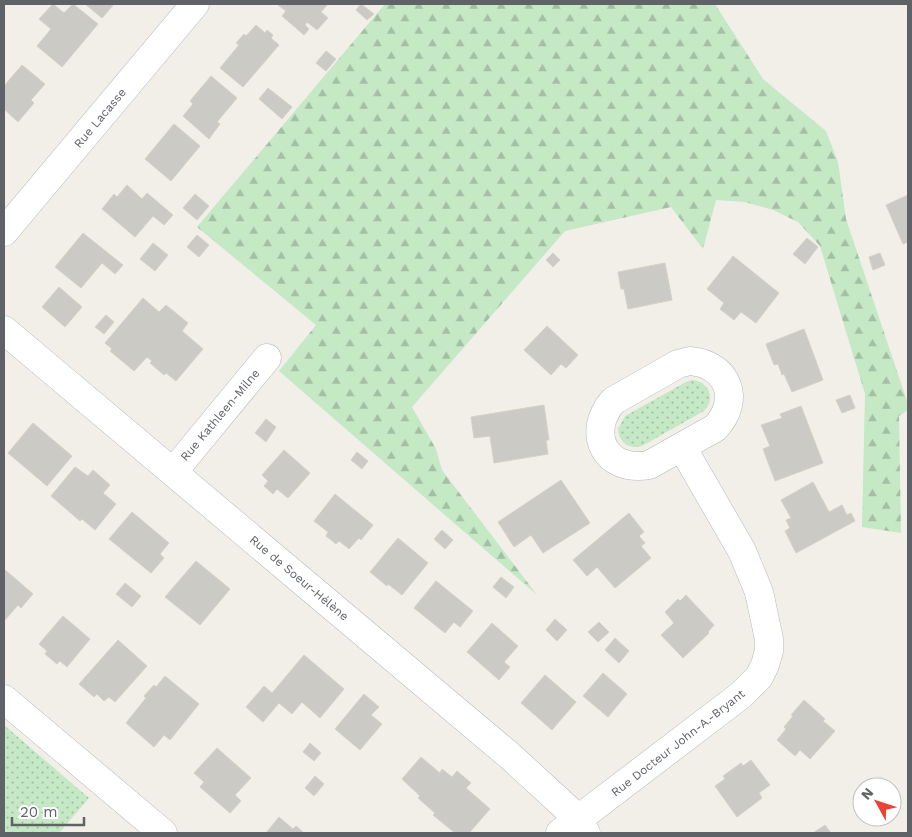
<svg xmlns="http://www.w3.org/2000/svg" width="912" height="837" viewBox="0 0 912 837" font-family="'Work Sans',sans-serif">
	<defs>
		<pattern id="green-dots" width="8" height="8" patternUnits="userSpaceOnUse" patternTransform="scale(1.25)"><rect width="8" height="8" fill="#c5e8c5"/><path d="M2 2h.1M6 6h.1" fill="none" stroke="#a3c0a4" stroke-width="1.8" stroke-linecap="round"/></pattern>
		<pattern id="forest-firs" width="22" height="20" patternUnits="userSpaceOnUse" patternTransform="scale(1.25)"><rect width="22" height="20" fill="#c5e8c5"/><path d="M5 1l3.5 6h-7zM16 11l3.5 6h-7z" fill="#a3c0a4"/></pattern>
	</defs>
	<rect width="100%" height="100%" fill="#f1efe8"/>
	<!-- green -->
	<g fill="url(#green-dots)">
		<path d="M692,380C709,382 716,398 704,411L642,446C629,450 619,442 618,429L625,416L686,382Z"/>
		<polygon points="4,725 89,798 59,833 4,833"/>
	</g>
	<!-- forest -->
	<polygon fill="url(#forest-firs)" points="385,4 715,4 763,79 826,131 838,162 846,219 908,404 908,410 899,416 901,533 862,527 865,394 820,246 798,222 773,210 745,202 716,200 703,249 671,207 565,231 412,407 436,449 442,470 537,595 279,371 316,325 197,227"/>
	<!-- building -->
	<g fill="#cccac5" stroke="#d6d1c6">
		<polygon points="53,4 64,13 73,4 98,24 62,67 37,46 51,29 39,19"/>
		<polygon points="85,4 117,4 116,5 114,4 102,18"/>
		<polygon points="279,4 328,4 321,12 328,18 317,30 307,22 305,25 309,29 304,35 282,16 286,11 278,5"/>
		<polygon points="361,4 374,14 367,20 356,10"/>
		<polygon points="256,25 265,33 267,30 273,35 271,38 279,45 243,87 220,68 239,45 236,43 244,34 246,36"/>
		<polygon points="326,51 336,59 326,71 316,63"/>
		<polygon points="22,65 45,84 31,100 34,103 18,122 4,109 4,86"/>
		<polygon points="211,76 237,98 217,122 220,124 209,139 183,116 193,104 190,101"/>
		<polygon points="268,88 292,107 282,119 259,99"/>
		<polygon points="174,124 200,146 171,181 145,159"/>
		<polygon points="127,185 142,199 147,193 173,215 164,225 153,216 135,237 102,209 114,194 117,197"/>
		<polygon points="195,194 209,206 197,220 183,208"/>
		<polygon points="908,195 908,242 903,244 886,205"/>
		<polygon points="83,233 123,265 115,274 102,263 81,288 55,267"/>
		<polygon points="197,235 209,245 199,257 187,247"/>
		<polygon points="807,238 818,247 805,264 793,254"/>
		<polygon points="153,243 168,255 155,271 140,259"/>
		<polygon points="553,253 560,260 553,267 546,260"/>
		<polygon points="880,253 885,265 873,270 869,257"/>
		<polygon points="733,256 779,293 756,323 741,312 734,320 720,309 724,303 707,289"/>
		<polygon points="665,263 672,300 628,309 624,289 621,289 618,272"/>
		<polygon points="59,287 82,307 65,327 42,307"/>
		<polygon points="143,298 159,312 166,305 188,323 182,331 203,349 176,381 166,373 164,375 150,363 152,361 147,357 134,371 110,351 112,349 105,343"/>
		<polygon points="106,315 114,322 104,334 95,327"/>
		<polygon points="547,326 578,355 566,368 561,364 551,375 524,350"/>
		<polygon points="804,329 823,380 792,392 784,374 782,375 778,364 774,365 766,344"/>
		<polygon points="850,395 855,408 842,413 836,400"/>
		<polygon points="544,405 549,440 546,440 548,454 494,463 490,436 474,438 471,417"/>
		<polygon points="801,406 823,463 775,481 763,449 770,446 761,425 782,418 780,414"/>
		<polygon points="266,419 276,427 266,442 255,433"/>
		<polygon points="33,423 72,456 47,486 8,453"/>
		<polygon points="284,450 310,473 288,498 277,489 273,494 264,486 268,481 262,475"/>
		<polygon points="357,452 368,461 362,469 351,460"/>
		<polygon points="75,467 88,476 93,470 110,485 103,493 116,504 95,530 82,519 80,521 51,496"/>
		<polygon points="561,480 590,523 543,553 531,535 514,547 498,522"/>
		<polygon points="813,482 829,512 842,505 847,515 851,513 855,521 796,553 785,531 790,528 786,520 791,518 781,500"/>
		<polygon points="335,494 373,525 361,540 359,538 349,549 339,541 336,544 326,536 328,532 314,521"/>
		<polygon points="132,512 169,543 160,554 164,558 151,573 109,539"/>
		<polygon points="629,513 644,532 639,536 645,543 641,546 651,558 615,588 597,567 587,576 573,560"/>
		<polygon points="442,530 453,540 445,549 434,539"/>
		<polygon points="398,538 428,563 402,595 388,584 387,586 370,572"/>
		<polygon points="196,561 230,589 200,625 165,597"/>
		<polygon points="4,569 33,594 21,608 18,605 5,620 4,619"/>
		<polygon points="501,577 514,587 506,598 493,587"/>
		<polygon points="436,581 473,611 460,627 454,622 445,633 414,608"/>
		<polygon points="125,583 141,596 132,607 116,594"/>
		<polygon points="686,595 714,625 708,632 709,633 683,658 661,635 674,623 665,612 678,599 680,601"/>
		<polygon points="63,616 90,639 67,667 60,661 57,664 45,654 47,651 39,644"/>
		<polygon points="555,619 567,630 557,641 546,630"/>
		<polygon points="599,622 609,632 598,642 588,632"/>
		<polygon points="492,623 518,646 504,662 510,667 499,680 467,652"/>
		<polygon points="615,638 629,651 619,663 605,650"/>
		<polygon points="118,640 147,666 115,702 109,697 104,701 97,694 94,697 79,684"/>
		<polygon points="304,655 344,689 320,718 302,702 292,714 279,703 263,722 246,707 264,686 272,693"/>
		<polygon points="603,673 627,694 608,717 583,696"/>
		<polygon points="545,675 576,702 552,730 521,703"/>
		<polygon points="165,676 199,704 170,740 164,735 154,747 126,723 146,698 144,696 154,685 156,687"/>
		<polygon points="364,694 379,707 371,715 382,724 360,750 335,729"/>
		<polygon points="804,700 825,719 823,721 835,731 810,759 800,750 795,756 777,740 786,729 784,727 793,716 791,715"/>
		<polygon points="310,743 321,753 314,761 303,752"/>
		<polygon points="217,748 251,778 235,795 241,801 230,813 200,787 204,782 194,773"/>
		<polygon points="421,757 440,773 442,769 452,777 457,771 471,783 466,788 490,809 469,833 455,833 433,815 435,813 418,798 420,796 402,779"/>
		<polygon points="751,760 770,785 759,793 762,798 737,817 715,786 725,779 723,776 741,763 743,766"/>
		<polygon points="315,776 324,784 314,796 305,788"/>
		<polygon points="279,817 293,829 296,826 304,833 266,833"/>
		<polygon points="825,825 831,833 813,833"/>
	</g>
	<g fill="none" stroke-linecap="round" stroke-linejoin="round">
		<defs>
			<g id="minor">
				<polyline points="4,232 195,4"/>
				<polyline points="4,330 510,756 571,812 586,833"/>
				<path d="M690,361C728,364 742,400 715,428L649,465C606,473 585,434 613,401L678,364Z"/>
				<polyline points="173,472 267,358"/>
				<polyline points="4,699 163,833"/>
				<polyline points="560,833 741,695 759,677 765,665 769,651 769,639 759,592 742,551 682,447"/>
			</g>
		</defs>
		<!-- minor casing -->
		<use href="#minor" stroke="#b5b8bc" stroke-width="29"/>
		<!-- minor -->
		<use href="#minor" stroke="#fff" stroke-width="28"/>
	</g>
	<g text-anchor="middle" stroke-width="4" stroke-linejoin="round" paint-order="stroke">
		<!-- street labels -->
		<g font-size="12" fill="#5f6368" stroke="#fff">
			<text transform="translate(100 118) rotate(-50)" y="4">Rue Lacasse</text>
			<text transform="translate(220 415) rotate(-50)" y="4">Rue Kathleen-Milne</text>
			<text transform="translate(299 578) rotate(40)" y="4">Rue de Soeur-Hélène</text>
			<text transform="translate(678 743) rotate(-38)" y="4">Rue Docteur John-A.-Bryant</text>
		</g>
	</g>
	<!-- border -->
	<rect width="912" height="837" fill="none" stroke="#5f6368" stroke-width="10"/>
	<!-- north arrow -->
	<g transform="translate(877 802) rotate(310)"><circle r="24" fill="#ffffff" stroke="#bfc1c3"/>
	<path d="M0-4L9 19L0 12L-9 19Z" fill="#ea4335"/>
	<text y="-8" font-size="14" font-weight="bold" text-anchor="middle" fill="#5f6368">N</text>
	</g>
	<!-- scale -->
	<path d="M12 817v8h72v-8" fill="none" stroke="#5f6368" stroke-width="2.5"/>
	<text x="20" y="817" font-size="15" fill="#5f6368" stroke="#ffffff" stroke-width="4" paint-order="stroke">20 m</text>
</svg>
